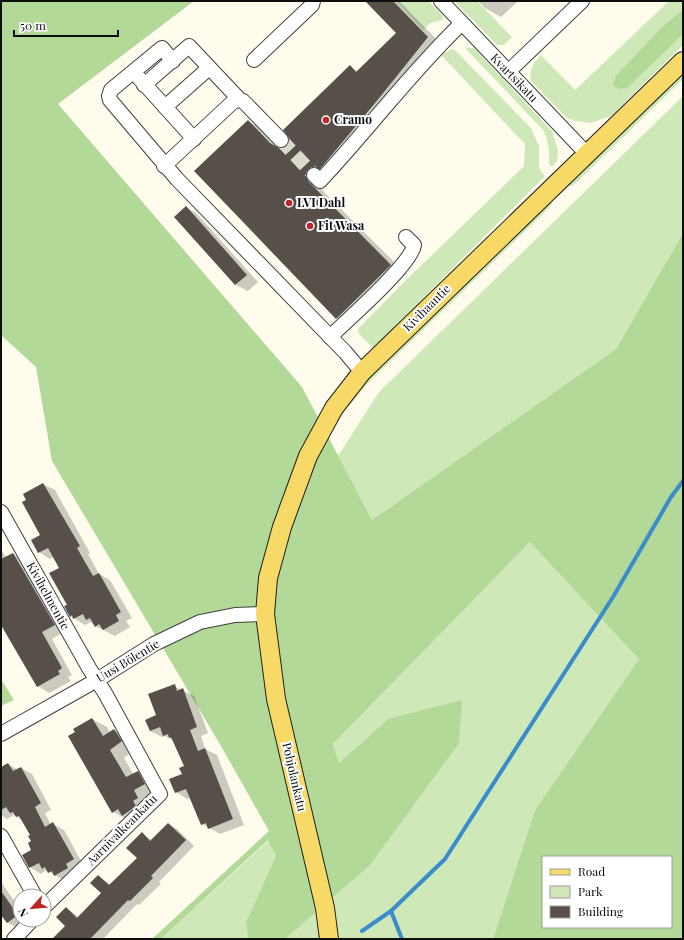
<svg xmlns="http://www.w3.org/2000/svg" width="684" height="940" viewBox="0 0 684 940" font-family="'Playfair Display',serif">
	<rect width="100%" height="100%" fill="#fffcee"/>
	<!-- green -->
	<g fill="#cfe8b8">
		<polygon points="396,1 429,1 443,16 443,20 430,23 423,30"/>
		<polygon points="454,1 477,1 512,37 504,45 497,45"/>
		<path d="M669,1H683V45L611,116L591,123L575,121L567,118L532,82C527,72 534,62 541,55L575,90Z"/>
		<polygon points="466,47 475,49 552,131 558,150 557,161 552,167 549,164 549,150 546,136 543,130 466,49"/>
		<polygon points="452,49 455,50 531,128 539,146 539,168 545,176 373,348 359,334 358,329 402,284 524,166 525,144 521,140 441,55"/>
		<polygon points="683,73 683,79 579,180 572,186 567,186"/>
		<polygon points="683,96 683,233 616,349 372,520 338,456 379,392"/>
		<polygon points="551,202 552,204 549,208 370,381 345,410 322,449 317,446 367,376 542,208"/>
		<polygon points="560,481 639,659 535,810 493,939 285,939 370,864 388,719 339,763 333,744 530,542"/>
		<polygon points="269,840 276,856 246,922 248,939 161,939"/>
	</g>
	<!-- forest -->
	<g fill="#b2d998" fill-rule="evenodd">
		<path d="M1,1H194L58,104L302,387L372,520L616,349L683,233V939H493L535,810L639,659L530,542L333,744L339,763L388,719L462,700L459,743L370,865L285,939H248L246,922L276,856L268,840L161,939H152L269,831L221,746L52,461L36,367L1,335ZM543,857H671V927H543Z"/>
		<polygon points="683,10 683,34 627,88 619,89 613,85 616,76 663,26"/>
		<polygon points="1,679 14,700 1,706"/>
	</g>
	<!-- shadow -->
	<g fill="#0003">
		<polygon points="367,1 399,1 443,46 396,106 335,177 328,175 321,186 323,191 406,274 352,327 337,318 248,121 263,130 281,149 287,147 350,67 358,71 398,33"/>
		<polygon points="478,1 518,1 501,17 485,8"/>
		<polygon points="186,207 197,214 258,282 248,291 236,285 175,217"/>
		<polygon points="43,484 55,490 90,553 88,554 99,574 110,580 132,618 126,621 130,627 115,636 95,626 91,622 85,625 70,616 61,568 54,557 50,559 39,552"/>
		<polygon points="1,549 6,558 13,554 24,560 65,631 52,639 72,675 68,677 71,681 49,693 38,686 1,607"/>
		<polygon points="174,686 194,696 208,733 201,736 205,749 217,755 244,825 220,834 202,824 190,798 187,799 176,792 185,767 174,741 165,736 162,737 150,731"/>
		<polygon points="92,719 107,727 110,733 114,730 128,739 135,750 124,758 134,775 138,772 152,781 159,792 147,810 149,814 137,824 113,812"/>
		<polygon points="8,764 18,770 21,768 32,774 51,810 45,813 51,825 53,824 64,830 84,866 65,881 46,870 41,874 30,867 33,850 31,836 22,820 16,816 14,815 7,819 1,815 1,768"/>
		<polygon points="169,824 177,829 194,846 159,882 161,884 139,905 137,904 103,939 53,939 66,926 66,908 79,917 102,893 98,876 111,885 138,858 142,834 152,840"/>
		<polygon points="1,882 20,909 20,920 28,920 20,929 8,923 1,913"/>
	</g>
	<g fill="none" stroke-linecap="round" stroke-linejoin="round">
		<!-- stream -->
		<g stroke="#3b8ccb" stroke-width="4">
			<polyline points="391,911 402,939"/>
			<polyline points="362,931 391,911 445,859 613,597 671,497 683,481"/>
		</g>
	</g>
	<!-- building -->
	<g fill="#564f4a">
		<polygon points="365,1 393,1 428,37 380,97 320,169 311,167 306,172 308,181 391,265 336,319 194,171 248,120 270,143 279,148 287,146 289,138 283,130 350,65 356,72 396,33"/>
		<polygon points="186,206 247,275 235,285 174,217"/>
		<polygon points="43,483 80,546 77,548 93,576 99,573 121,612 116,615 119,621 103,630 99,624 95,627 90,618 86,620 83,614 73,619 72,615 70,617 64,606 67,605 49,573 59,568 48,548 38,553 31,540 40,535 22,502 26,500 23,494"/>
		<polygon points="13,553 55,625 42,632 62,668 58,671 60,674 37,687 1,625 1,559"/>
		<polygon points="175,684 177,691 183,688 197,727 190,730 198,751 205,748 233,819 208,829 206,823 201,825 186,789 175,793 169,779 182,774 179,768 184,766 171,737 169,738 168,734 163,736 160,727 150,731 145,720 156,715 148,694"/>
		<polygon points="92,718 103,736 114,729 122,741 110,750 126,777 138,771 145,784 134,790 138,798 133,801 136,806 122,816 118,809 112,813 68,736 75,732 73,729"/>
		<polygon points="8,763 13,771 21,767 41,803 35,807 45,827 53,822 74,859 66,864 68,868 54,876 52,871 48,873 45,867 42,869 39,863 29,868 22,855 31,850 28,843 31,841 28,836 30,835 19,816 16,817 13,812 10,813 6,807 1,810 1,767"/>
		<polygon points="168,823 186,840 151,876 153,878 130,901 128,900 90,939 52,939 65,926 56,917 66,907 77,918 101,893 90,883 98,875 109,885 137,858 126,848 142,832 150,841"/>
		<polygon points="1,891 18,915 7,923 1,915"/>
	</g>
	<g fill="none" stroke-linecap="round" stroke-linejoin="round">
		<!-- minor-tunnel -->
		<polyline stroke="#dbd8cc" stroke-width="14" stroke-dasharray="14 7" stroke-linecap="butt" points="281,140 314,175"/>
		<defs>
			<g id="minor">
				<polyline points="441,1 587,154"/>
				<polyline points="254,60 312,5 313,1"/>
				<polyline points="173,61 162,48 111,90 109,96 110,100 177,179 345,352 362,372"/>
				<polyline points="508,72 582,1"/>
				<polyline points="139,78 194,139"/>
				<polyline points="144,85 189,46 239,99"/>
				<polyline points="165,107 209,68"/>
				<polyline points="164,166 235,100 243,101 281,140"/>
				<path d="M314,175L320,181C368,130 411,72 462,23"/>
				<path d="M330,337C347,320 411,265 414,245L406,237"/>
				<polyline points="1,512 89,668 105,693 160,794 44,907"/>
				<polyline points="1,734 97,680 154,644 200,622 235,615 265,614"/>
				<polyline points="1,836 35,896"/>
				<polyline points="14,939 32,920"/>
			</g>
			<polyline id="major" points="329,939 325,908 276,699 265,614 268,578 282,527 308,456 334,408 362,372 683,61"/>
		</defs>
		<!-- minor casing -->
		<use href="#minor" stroke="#404040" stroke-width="16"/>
		<!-- major casing -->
		<use href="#major" stroke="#1e1e1e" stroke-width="20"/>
		<!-- minor -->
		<use href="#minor" stroke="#fff" stroke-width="14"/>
		<!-- major -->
		<use href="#major" stroke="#f6d966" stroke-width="18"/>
	</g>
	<!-- markers -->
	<g fill="#bb2729" stroke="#fff" stroke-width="1.5">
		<circle cx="326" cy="120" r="4"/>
		<circle cx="289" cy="203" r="4"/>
		<circle cx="310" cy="226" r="4"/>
	</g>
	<g text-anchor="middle" stroke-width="4" stroke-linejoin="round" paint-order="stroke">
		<!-- street labels -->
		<g font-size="12" fill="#0d0d0d" stroke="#fff">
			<text transform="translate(514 78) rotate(46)" y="4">Kvartsikatu</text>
			<text transform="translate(427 308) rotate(-45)" y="4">Kivihaantie</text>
			<text transform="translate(48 596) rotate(61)" y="4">Kivihelmentie</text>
			<text transform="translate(128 661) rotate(-31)" y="4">Uusi Bölentie</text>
			<text transform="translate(294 777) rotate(77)" y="4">Pohjolankatu</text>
			<text transform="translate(122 830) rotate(-45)" y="4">Aarnivalkeankatu</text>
		</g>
		<!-- poi labels -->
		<g font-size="12" font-weight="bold" fill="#0d0d0d" stroke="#fff" text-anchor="start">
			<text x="334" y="124">Cramo</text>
			<text x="297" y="207">LVI Dahl</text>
			<text x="318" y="230">Fit Wasa</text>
		</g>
	</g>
	<!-- border -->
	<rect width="684" height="940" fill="none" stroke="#0d0d0d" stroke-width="4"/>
	<!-- legend -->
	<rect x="542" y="856" width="130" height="72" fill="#ffffff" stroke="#9e9e9e"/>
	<rect x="550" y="869" width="20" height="6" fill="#f6d966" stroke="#9e9e9e"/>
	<text x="578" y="876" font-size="12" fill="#0d0d0d">Road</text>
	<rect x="550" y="886" width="20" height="12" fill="#cfe8b8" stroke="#9e9e9e"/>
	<text x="578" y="896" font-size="12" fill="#0d0d0d">Park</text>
	<rect x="550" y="906" width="20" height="12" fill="#564f4a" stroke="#9e9e9e"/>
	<text x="578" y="916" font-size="12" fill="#0d0d0d">Building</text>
	<!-- north arrow -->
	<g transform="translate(32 908) rotate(243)"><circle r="19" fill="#ffffff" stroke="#9e9e9e"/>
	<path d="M0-3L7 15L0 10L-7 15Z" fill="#bb2729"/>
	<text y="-6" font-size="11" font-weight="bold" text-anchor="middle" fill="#0d0d0d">N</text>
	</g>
	<!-- scale -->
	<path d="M14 30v6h104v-6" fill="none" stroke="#0d0d0d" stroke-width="2"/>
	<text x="20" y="30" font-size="12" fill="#0d0d0d" stroke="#ffffff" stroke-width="3" paint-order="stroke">50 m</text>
</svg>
